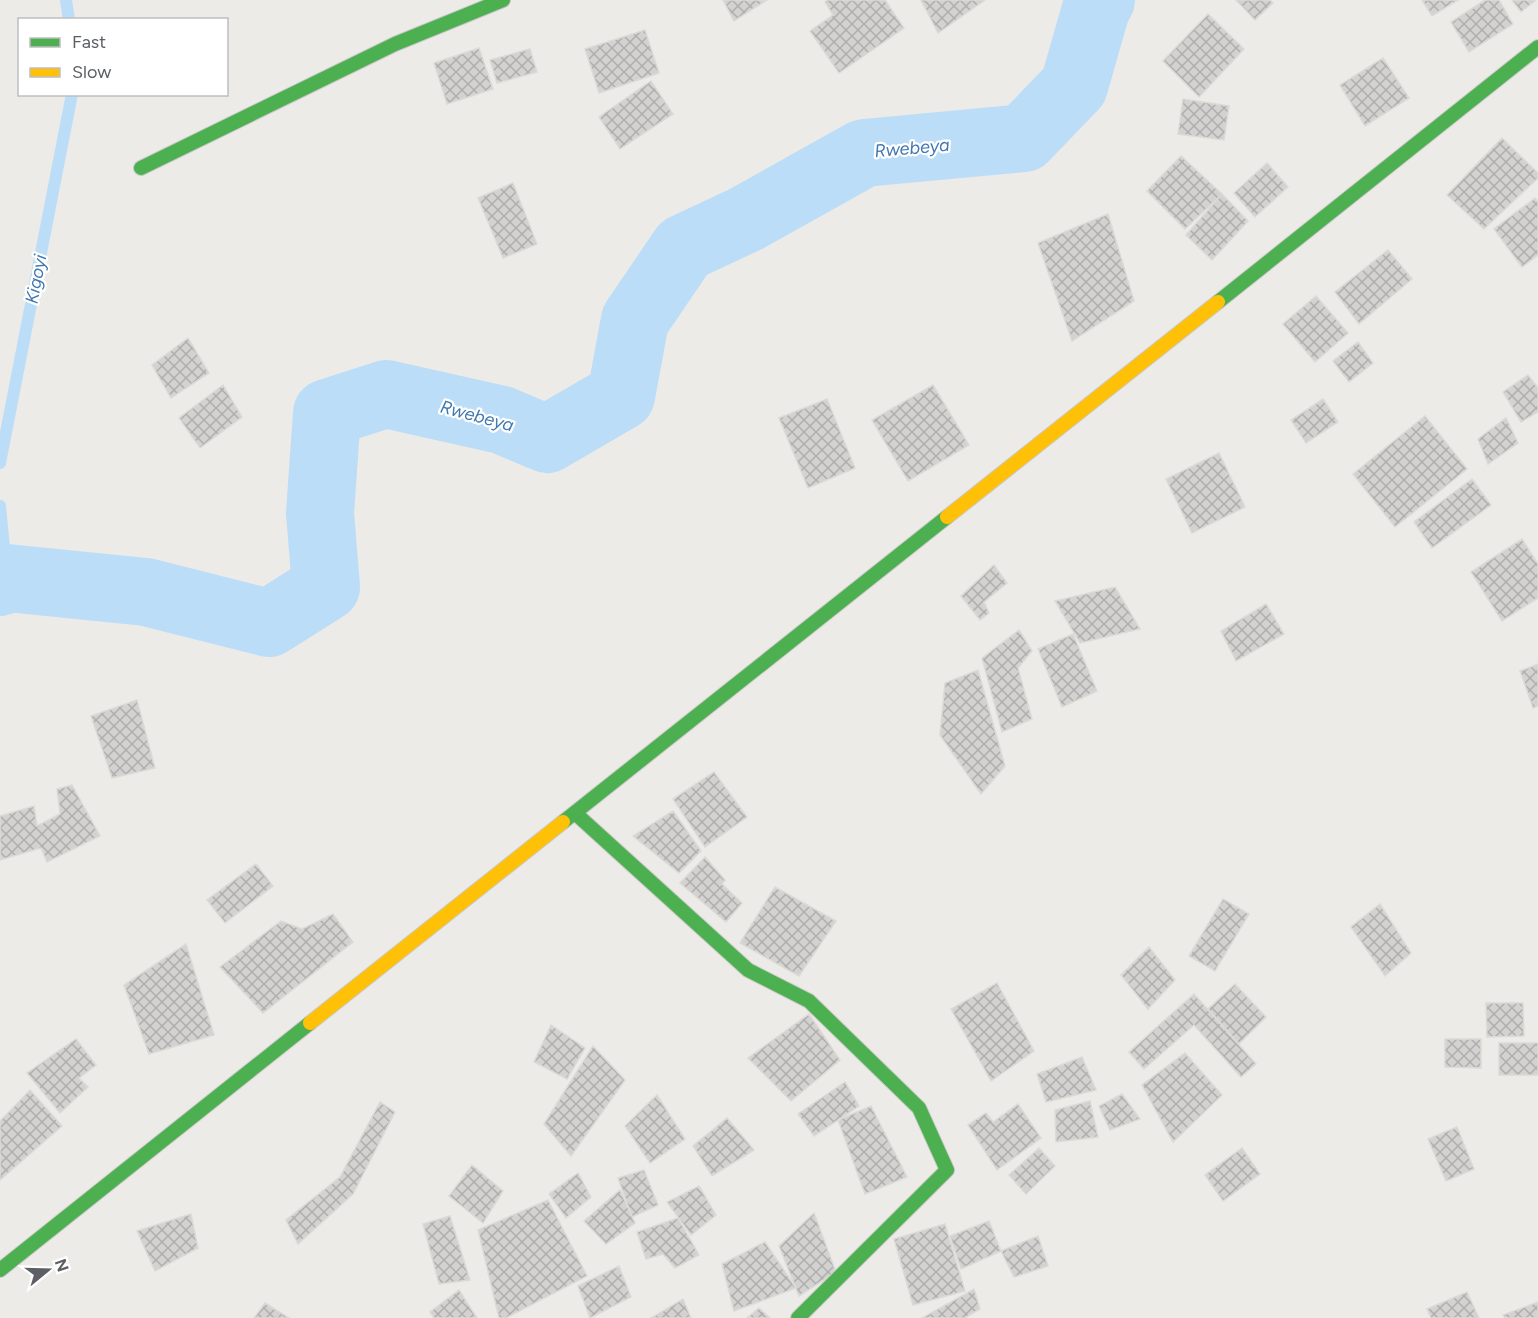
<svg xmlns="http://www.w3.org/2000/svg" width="1538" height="1318" viewBox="0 0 1538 1318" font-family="Figtree,sans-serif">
	<defs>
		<pattern id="building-cross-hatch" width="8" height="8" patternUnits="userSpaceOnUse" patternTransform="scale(1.5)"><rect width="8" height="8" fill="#d3d2d0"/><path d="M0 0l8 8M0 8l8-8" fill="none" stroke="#aeaeac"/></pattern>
	</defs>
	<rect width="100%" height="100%" fill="#edebe7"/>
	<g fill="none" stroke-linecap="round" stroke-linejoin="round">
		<!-- stream -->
		<g stroke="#bbddf7" stroke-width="12">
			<polyline points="66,0 69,20"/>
			<polyline points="0,463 72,94"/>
			<polyline points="0,506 7,578"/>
		</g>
		<!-- river -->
		<polyline stroke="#bbddf7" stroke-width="68" points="0,582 7,578 146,592 269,623 326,587 320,513 327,413 386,394 502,420 547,439 621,396 635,320 684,248 746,219 864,153 1024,138 1074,86 1096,9 1101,0"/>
	</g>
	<!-- building -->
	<g fill="url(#building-cross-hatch)" stroke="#dcdad6" stroke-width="1.5">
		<polygon points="723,0 767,0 734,21"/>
		<polygon points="828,0 885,0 904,28 839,73 810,31 833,15 825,2"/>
		<polygon points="921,0 985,0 938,33"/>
		<polygon points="1236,0 1270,0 1273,3 1255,20"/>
		<polygon points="1422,0 1458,0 1432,16"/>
		<polygon points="1485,0 1499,0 1513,24 1469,52 1451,22"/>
		<polygon points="1512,0 1536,0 1521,12"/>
		<polygon points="1208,14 1244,49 1199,97 1163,61"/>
		<polygon points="645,30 659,73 599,93 585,49"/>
		<polygon points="479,48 493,89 447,104 434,63"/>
		<polygon points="530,49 537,72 497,83 490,60"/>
		<polygon points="1383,58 1409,98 1365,126 1340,85"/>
		<polygon points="651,81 673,114 620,149 599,117"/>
		<polygon points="1183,99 1229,106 1224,140 1178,134"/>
		<polygon points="1502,138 1538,173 1538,178 1484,229 1447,195"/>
		<polygon points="1181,156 1222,194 1185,229 1147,191"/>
		<polygon points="1267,163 1288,187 1255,217 1234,193"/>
		<polygon points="513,183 537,244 503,258 478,198"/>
		<polygon points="1222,194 1248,221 1212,260 1186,235"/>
		<polygon points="1535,198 1538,202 1538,255 1522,267 1494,229"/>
		<polygon points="1108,214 1134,301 1072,341 1038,243"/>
		<polygon points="1388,250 1412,279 1359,324 1335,292"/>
		<polygon points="1316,296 1348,333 1315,362 1283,324"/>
		<polygon points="188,338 209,373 171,398 152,365"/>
		<polygon points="1358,342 1373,363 1349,382 1333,361"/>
		<polygon points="1528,375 1538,388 1538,412 1521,422 1503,392"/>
		<polygon points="223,385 242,417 200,448 179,418"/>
		<polygon points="933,385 969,445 908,481 872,420"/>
		<polygon points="827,399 855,468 808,488 779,418"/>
		<polygon points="1323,399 1338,422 1306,443 1291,420"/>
		<polygon points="1425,416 1467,469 1395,527 1353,474"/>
		<polygon points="1506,418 1518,443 1488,464 1478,439"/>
		<polygon points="1219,453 1245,507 1192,533 1166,479"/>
		<polygon points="1472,479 1491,505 1432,548 1414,522"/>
		<polygon points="1522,539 1538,564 1538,598 1502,621 1471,572"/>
		<polygon points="994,565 1007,583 984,602 989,613 980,620 961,596"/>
		<polygon points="1115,587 1140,629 1080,643 1055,601"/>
		<polygon points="1266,604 1284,634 1236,661 1221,631"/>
		<polygon points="1019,630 1032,651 1018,668 1032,719 1002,732 982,658"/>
		<polygon points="1073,634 1097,691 1062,707 1038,649"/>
		<polygon points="1538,664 1538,706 1533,708 1520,671"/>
		<polygon points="978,670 1005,766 981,794 940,735 945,683"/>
		<polygon points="137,700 155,768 112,778 91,716"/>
		<polygon points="714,772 747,817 705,847 673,799"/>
		<polygon points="72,785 100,836 47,862 41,848 0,860 0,816 34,806 37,826 60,814 57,789"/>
		<polygon points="673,811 701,851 679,873 633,836"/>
		<polygon points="705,857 725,880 722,884 742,903 726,922 680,883"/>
		<polygon points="256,864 273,886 225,923 207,900"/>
		<polygon points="775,887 836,921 799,976 740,943"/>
		<polygon points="1223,899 1249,914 1215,971 1189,956"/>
		<polygon points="1380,904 1411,953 1385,976 1351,927"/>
		<polygon points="333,914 353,942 263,1013 220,967 281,921 302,929"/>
		<polygon points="186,944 214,1035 149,1054 124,985"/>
		<polygon points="1149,947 1175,980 1148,1009 1121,975"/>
		<polygon points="997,983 1034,1051 991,1081 951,1009"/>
		<polygon points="1235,984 1266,1017 1239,1044 1208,1009"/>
		<polygon points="1194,994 1256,1064 1241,1077 1194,1025 1144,1069 1129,1052"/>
		<polygon points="1486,1003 1523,1003 1524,1036 1487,1037"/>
		<polygon points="809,1014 840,1060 791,1101 748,1058"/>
		<polygon points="551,1025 585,1048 567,1079 534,1062"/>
		<polygon points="76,1039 96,1065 79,1078 88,1087 60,1113 27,1073"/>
		<polygon points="1445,1039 1481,1039 1481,1068 1445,1067"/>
		<rect x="1499" y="1043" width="39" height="32"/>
		<polygon points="593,1046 625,1080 571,1156 544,1124"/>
		<polygon points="1185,1053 1222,1095 1173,1142 1142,1085"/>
		<polygon points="1082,1057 1096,1090 1046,1102 1037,1074"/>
		<polygon points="845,1082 859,1106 814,1136 798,1114"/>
		<polygon points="30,1090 62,1126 0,1180 0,1121"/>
		<polygon points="1122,1094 1140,1119 1110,1130 1099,1106"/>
		<polygon points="657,1095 685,1139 650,1163 625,1126"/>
		<polygon points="1090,1101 1098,1137 1056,1142 1055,1110"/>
		<polygon points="380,1102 395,1112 353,1194 298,1244 286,1220 340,1177"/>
		<polygon points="1018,1104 1041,1138 997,1170 968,1125 986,1113 993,1122"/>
		<polygon points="871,1106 907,1177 865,1194 838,1120"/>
		<polygon points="727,1118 754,1150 712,1176 693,1146"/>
		<polygon points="1457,1127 1474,1169 1446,1181 1428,1139"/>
		<polygon points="1039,1148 1055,1166 1026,1194 1009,1175"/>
		<polygon points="1242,1148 1260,1174 1223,1201 1205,1175"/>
		<polygon points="472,1165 503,1191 483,1223 449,1196"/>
		<polygon points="644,1170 658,1205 632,1217 618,1178"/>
		<polygon points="578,1173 591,1197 566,1218 549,1194"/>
		<polygon points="699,1186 716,1215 691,1235 667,1202"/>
		<polygon points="620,1190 635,1223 606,1244 584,1221"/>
		<polygon points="548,1200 587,1276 506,1318 499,1318 478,1230"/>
		<polygon points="814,1213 836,1272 799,1296 779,1246"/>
		<polygon points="191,1214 198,1248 155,1271 137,1231"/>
		<polygon points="450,1216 470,1280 439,1284 423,1224"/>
		<polygon points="678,1218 699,1255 675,1268 663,1254 646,1259 637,1232"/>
		<polygon points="989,1221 1001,1251 961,1269 950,1236"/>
		<polygon points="945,1224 965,1291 913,1305 894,1239"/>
		<polygon points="1038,1236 1048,1266 1014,1277 1001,1251"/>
		<polygon points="765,1242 796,1288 734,1311 722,1264"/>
		<polygon points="619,1266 631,1297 590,1318 578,1286"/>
		<polygon points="974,1289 980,1309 965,1318 922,1318"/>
		<polygon points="459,1290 477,1318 434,1318 430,1312"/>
		<polygon points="1467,1292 1479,1318 1431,1318 1427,1309"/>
		<polygon points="683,1299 691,1318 651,1318"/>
		<polygon points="1538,1302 1538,1318 1505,1318 1503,1315"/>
		<polygon points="265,1303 289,1318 254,1318"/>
		<polygon points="759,1308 770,1318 747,1318"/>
	</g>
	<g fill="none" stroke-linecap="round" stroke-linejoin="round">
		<defs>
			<g id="fast">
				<polyline points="141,168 395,44 503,0"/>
				<polyline points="1218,302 1538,47"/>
				<polyline points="575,813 748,970 809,1001 919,1108 947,1170 798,1318"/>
				<polyline points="563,822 947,517"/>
				<polyline points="0,1270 310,1023"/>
			</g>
			<g id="slow">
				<polyline points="947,517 1218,302"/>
				<polyline points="310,1023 563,822"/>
			</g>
		</defs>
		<!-- fast casing -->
		<use href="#fast" stroke="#c9c9c9" stroke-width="16"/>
		<!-- slow casing -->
		<use href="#slow" stroke="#c9c9c9" stroke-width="16"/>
		<!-- fast -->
		<use href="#fast" stroke="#4caf50" stroke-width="14"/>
		<!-- slow -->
		<use href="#slow" stroke="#ffc107" stroke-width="14"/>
	</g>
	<g text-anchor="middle" stroke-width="4.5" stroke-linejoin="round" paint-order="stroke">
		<!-- water labels -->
		<g font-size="18" font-style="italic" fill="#4278b0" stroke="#fff">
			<text transform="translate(912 148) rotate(-5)" y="6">Rwebeya</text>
			<text transform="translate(36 279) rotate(-79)" y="6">Kigoyi</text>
			<text transform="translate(477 416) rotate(15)" y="6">Rwebeya</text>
		</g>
	</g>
	<!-- legend -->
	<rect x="18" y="18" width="210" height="78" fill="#ffffff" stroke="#bebfc1" stroke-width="1.5"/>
	<rect x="30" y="38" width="30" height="9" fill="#4caf50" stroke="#bebfc1" stroke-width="1.5"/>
	<text x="72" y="48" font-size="18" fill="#5c6065">Fast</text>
	<rect x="30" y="68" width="30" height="9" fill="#ffc107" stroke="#bebfc1" stroke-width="1.5"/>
	<text x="72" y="78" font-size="18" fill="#5c6065">Slow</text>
	<!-- north arrow -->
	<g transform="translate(48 1270) rotate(71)" stroke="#ffffff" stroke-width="4.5" paint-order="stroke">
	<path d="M0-4.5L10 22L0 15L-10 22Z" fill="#5c6065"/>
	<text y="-9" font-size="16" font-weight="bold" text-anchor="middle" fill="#5c6065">N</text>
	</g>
</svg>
